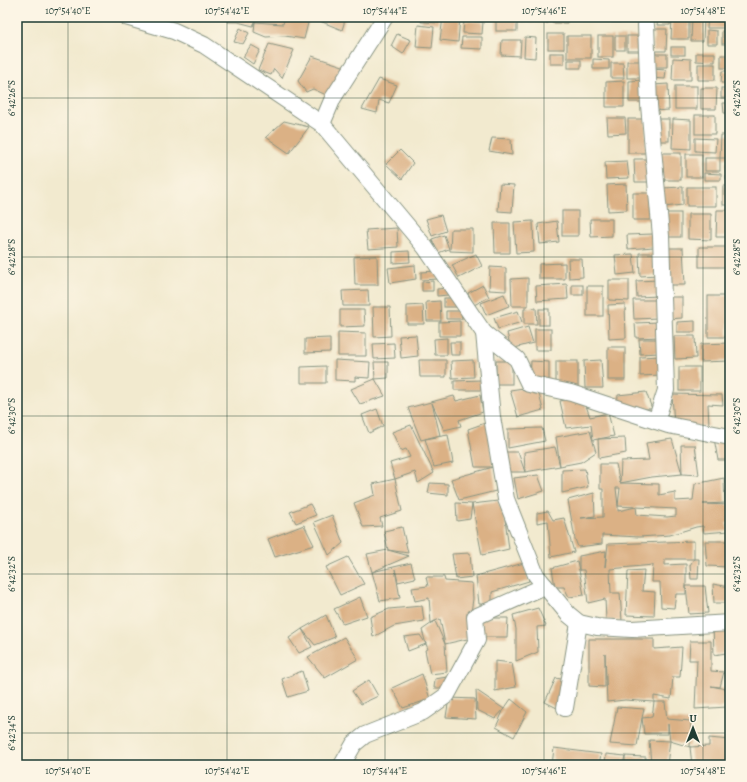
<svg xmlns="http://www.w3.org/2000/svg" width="747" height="782" viewBox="0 0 747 782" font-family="Alegreya,serif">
	<rect width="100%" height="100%" fill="#fcf5e5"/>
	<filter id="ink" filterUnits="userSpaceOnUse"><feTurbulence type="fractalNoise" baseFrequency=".025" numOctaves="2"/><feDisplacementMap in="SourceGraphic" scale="8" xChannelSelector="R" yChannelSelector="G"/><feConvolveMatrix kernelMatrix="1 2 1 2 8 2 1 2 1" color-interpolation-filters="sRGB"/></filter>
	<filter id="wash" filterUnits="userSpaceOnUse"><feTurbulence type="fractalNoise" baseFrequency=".012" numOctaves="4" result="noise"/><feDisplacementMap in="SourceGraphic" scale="16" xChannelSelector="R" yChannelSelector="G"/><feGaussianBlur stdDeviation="0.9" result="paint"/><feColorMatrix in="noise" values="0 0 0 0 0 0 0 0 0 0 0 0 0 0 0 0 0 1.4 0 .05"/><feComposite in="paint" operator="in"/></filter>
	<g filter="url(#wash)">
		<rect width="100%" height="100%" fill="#f2eacf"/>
		<g id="blocks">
			<!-- building -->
			<g fill="#dbb185" fill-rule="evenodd">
				<polygon points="230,17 257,17 255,22 283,24 285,17 299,17 308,23 304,39 285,36 266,37 254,32 255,22 253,26 238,22 228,22"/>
				<polygon points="310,17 346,17 342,30"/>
				<polygon points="422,17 439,17 439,23 421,22"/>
				<polygon points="443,17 460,17 458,42 440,40"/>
				<rect x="496" y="17" width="21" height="14"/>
				<polygon points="522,17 548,17 548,23 522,22"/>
				<polygon points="553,17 567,17 567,23 552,23"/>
				<rect x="612" y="17" width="18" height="5"/>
				<polygon points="658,17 670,17 670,25 657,25"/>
				<polygon points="672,17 689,17 689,39 671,39"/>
				<polygon points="692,17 704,17 703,41 691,41"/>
				<polygon points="708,17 730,17 730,28 707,28"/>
				<polygon points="464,21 483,22 482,34 463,33"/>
				<polygon points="418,25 434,27 432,48 416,47"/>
				<polygon points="240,28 249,33 243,44 234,42"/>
				<polygon points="654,29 667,29 666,51 653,51"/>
				<polygon points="707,30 717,31 717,44 707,44"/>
				<rect x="722" y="31" width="8" height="13"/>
				<polygon points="397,34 411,40 403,54 391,46"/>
				<rect x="548" y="34" width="16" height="15"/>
				<rect x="567" y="36" width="24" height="22"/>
				<rect x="598" y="36" width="15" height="21"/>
				<rect x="615" y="36" width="10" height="14"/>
				<rect x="627" y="36" width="15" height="15"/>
				<polygon points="462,37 482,37 482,49 461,48"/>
				<polygon points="525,37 536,38 535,58 524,57"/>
				<polygon points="502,40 521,40 520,56 501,55"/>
				<polygon points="269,44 294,50 282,78 274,69 271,75 258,70"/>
				<polygon points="251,45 260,50 253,64 243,57"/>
				<rect x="671" y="47" width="14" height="8"/>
				<rect x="550" y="53" width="14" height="11"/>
				<polygon points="696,53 715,53 715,62 696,61"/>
				<rect x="651" y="54" width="16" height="13"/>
				<rect x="721" y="55" width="9" height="13"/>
				<polygon points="312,56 352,69 333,98 313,89 306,92 298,81"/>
				<polygon points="673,58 691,59 691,80 672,80"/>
				<polygon points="593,59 609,60 609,69 593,69"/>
				<rect x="568" y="60" width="13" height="8"/>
				<rect x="627" y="61" width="16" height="17"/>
				<polygon points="611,63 623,63 624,78 611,78"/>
				<rect x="698" y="64" width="17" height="16"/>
				<polygon points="651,69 666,70 665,79 651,78"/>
				<polygon points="722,71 730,71 730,83 721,83"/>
				<polygon points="379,79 397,85 389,103 379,100 377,113 362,109"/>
				<polygon points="644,80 645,102 629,102 629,81"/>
				<polygon points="624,81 624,107 606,107 606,82"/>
				<polygon points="668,84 669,110 654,111 653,85"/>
				<rect x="675" y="86" width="22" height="23"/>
				<polygon points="701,88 717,88 716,109 701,109"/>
				<rect x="721" y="88" width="9" height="10"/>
				<polygon points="723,103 730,103 730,113 724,113"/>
				<rect x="695" y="115" width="20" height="19"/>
				<polygon points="607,118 625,118 626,133 608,134"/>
				<rect x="628" y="119" width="18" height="34"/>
				<rect x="656" y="119" width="13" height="22"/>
				<polygon points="673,119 691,120 691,149 672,148"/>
				<polygon points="284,121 309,127 289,153 266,137"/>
				<polygon points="721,135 730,135 730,158 720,158"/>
				<polygon points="492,138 511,139 512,155 489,151"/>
				<polygon points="695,138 716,139 715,152 695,151"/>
				<polygon points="400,150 413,163 402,179 386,164"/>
				<rect x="660" y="153" width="21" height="27"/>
				<rect x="686" y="154" width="16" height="23"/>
				<rect x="705" y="158" width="15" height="13"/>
				<polygon points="634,159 651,159 651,182 635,182"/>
				<polygon points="627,161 629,178 606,179 605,162"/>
				<rect x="726" y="162" width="4" height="17"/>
				<polygon points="704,173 721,174 721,180 704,180"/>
				<polygon points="500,184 514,185 512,212 498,211"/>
				<polygon points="626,184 627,210 608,211 607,185"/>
				<rect x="723" y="186" width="7" height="19"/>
				<polygon points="683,187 683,205 663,207 662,188"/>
				<rect x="687" y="187" width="29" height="19"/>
				<polygon points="633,193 653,193 654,220 633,220"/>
				<polygon points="717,210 730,210 730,237 716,237"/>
				<rect x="562" y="211" width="16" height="25"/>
				<rect x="666" y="213" width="15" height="24"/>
				<polygon points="688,214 711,214 711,240 688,239"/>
				<polygon points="441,215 446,231 432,236 426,219"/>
				<polygon points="590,219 612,219 612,236 591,237"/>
				<polygon points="533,221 534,252 516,253 514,222"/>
				<polygon points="557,221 559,242 540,244 538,224"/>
				<polygon points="494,223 510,223 510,253 495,253"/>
				<polygon points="397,228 398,247 368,249 366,230"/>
				<polygon points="451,229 473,229 473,252 450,251"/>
				<polygon points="653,234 654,247 628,249 627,235"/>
				<polygon points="444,235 449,249 438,253 432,239"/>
				<rect x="699" y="247" width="31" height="20"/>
				<polygon points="667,248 683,248 685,285 668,285"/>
				<polygon points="409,251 410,262 393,263 393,252"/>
				<polygon points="639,253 657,253 658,275 640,276"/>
				<polygon points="476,254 482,266 459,278 452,265"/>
				<polygon points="633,254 635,273 617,275 615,255"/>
				<polygon points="377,256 378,285 355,285 354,257"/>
				<polygon points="568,259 582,259 583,277 569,278"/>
				<polygon points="565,263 565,279 539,279 539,264"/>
				<polygon points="415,265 416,279 390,283 388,268"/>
				<polygon points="490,267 506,268 506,291 489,290"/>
				<polygon points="438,271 438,279 421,280 421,272"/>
				<polygon points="528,278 528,306 512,306 511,279"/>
				<polygon points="609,280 629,280 629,301 609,300"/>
				<polygon points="659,280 659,296 637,297 636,281"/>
				<polygon points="433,281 433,291 422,291 422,282"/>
				<polygon points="567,284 568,299 537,301 536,286"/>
				<polygon points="483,285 489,297 474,305 468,293"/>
				<rect x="572" y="285" width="11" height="10"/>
				<rect x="587" y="286" width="16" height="30"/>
				<polygon points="448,288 448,295 437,296 437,289"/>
				<polygon points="368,290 369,306 343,306 342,291"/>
				<polygon points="504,294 509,306 486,315 481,303"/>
				<rect x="708" y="296" width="20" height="41"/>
				<polygon points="669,297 682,297 682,318 669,319"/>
				<rect x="444" y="298" width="12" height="9"/>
				<polygon points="633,300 658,300 659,318 634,319"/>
				<polygon points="440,301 441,321 427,321 426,302"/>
				<polygon points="625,304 626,338 609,339 608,305"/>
				<polygon points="423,305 424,324 407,324 407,306"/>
				<polygon points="373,307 390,307 391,336 374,337"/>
				<polygon points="536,308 537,324 524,324 524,309"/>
				<rect x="539" y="309" width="10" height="16"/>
				<polygon points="340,310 364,310 365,326 340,327"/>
				<polygon points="446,311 461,311 462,319 446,319"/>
				<polygon points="518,311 522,322 498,329 494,318"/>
				<polygon points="460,321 460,336 439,336 439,322"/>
				<polygon points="695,321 695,332 677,332 677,322"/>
				<polygon points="659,322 659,337 636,338 635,323"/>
				<polygon points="528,327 533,343 511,349 507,333"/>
				<rect x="535" y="329" width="16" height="21"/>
				<polygon points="338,332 366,333 366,356 338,356"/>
				<polygon points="416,335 418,356 401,358 399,336"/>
				<polygon points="674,336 695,336 696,358 675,359"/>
				<polygon points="330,338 330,352 305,353 305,339"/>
				<polygon points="447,338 447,355 435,355 434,339"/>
				<polygon points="639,339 659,339 660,353 640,354"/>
				<polygon points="450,342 460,342 460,355 451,355"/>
				<polygon points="394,343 395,358 374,359 373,344"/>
				<polygon points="729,343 730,361 701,362 701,344"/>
				<rect x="608" y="347" width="17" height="33"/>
				<polygon points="661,356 661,375 640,376 640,357"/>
				<polygon points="335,360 370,362 369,378 355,377 355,381 335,380"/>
				<polygon points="419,360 446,360 446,377 420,377"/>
				<polygon points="473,360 474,377 452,378 451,361"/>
				<polygon points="601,360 603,388 585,388 584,361"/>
				<rect x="496" y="361" width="16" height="23"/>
				<polygon points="531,361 549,362 549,382 530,381"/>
				<rect x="556" y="361" width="22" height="26"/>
				<polygon points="374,362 388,362 388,378 375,379"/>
				<polygon points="326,366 326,383 301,383 301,367"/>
				<rect x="679" y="367" width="21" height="24"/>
				<rect x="728" y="373" width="2" height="14"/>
				<polygon points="375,379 385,396 360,404 351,389"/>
				<polygon points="481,380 481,390 454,390 454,381"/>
				<polygon points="537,386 543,410 518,417 510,390"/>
				<polygon points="646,392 652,409 617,408 618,395"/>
				<polygon points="672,394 722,395 723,405 708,404 709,426 674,426"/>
				<polygon points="480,395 483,412 459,420 461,426 444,430 432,403 440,435 421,440 408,408 454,396 456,401"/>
				<polygon points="583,397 590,417 608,413 614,436 593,440 591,425 566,428 560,401"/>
				<polygon points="377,409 383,426 369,433 362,415"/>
				<polygon points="488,422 493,467 475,467 468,429"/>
				<polygon points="411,425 434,473 418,483 415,472 395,479 390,463 410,457 406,449 401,451 392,432"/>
				<polygon points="542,428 545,441 508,448 508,429"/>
				<polygon points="590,431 596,452 581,462 560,466 525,472 524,452 555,447 560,466 556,437"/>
				<polygon points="713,433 730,437 730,460 718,460"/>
				<polygon points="448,435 453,463 434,467 425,439"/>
				<polygon points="625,438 626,453 599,458 598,439"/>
				<path d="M672,439L682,474L652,477L620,483L659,484V495L675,492V501L693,500L695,484L724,478L725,503L703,504L730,505V523H726L729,531L704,533L703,526L696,527L670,535L639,537L602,535V544L578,547L575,539L568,500L594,493L595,516L581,518L603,517V489H600V464H616L620,483L621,461L649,460L646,443ZM616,488H620L618,506L636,507L618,511V506ZM636,507L676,509V516L667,517L637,515Z"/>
				<polygon points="681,445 695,445 699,475 682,474"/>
				<polygon points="503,452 518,452 525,472 510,472"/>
				<polygon points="493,467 496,491 459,500 451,479"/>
				<polygon points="585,469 588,487 562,493 562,470"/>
				<polygon points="538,475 544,491 518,499 514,478"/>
				<polygon points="395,479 402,511 380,518 382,526 363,527 354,503 375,495 373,484"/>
				<polygon points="430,483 448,484 448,495 428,493"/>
				<polygon points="498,501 505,519 509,549 482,555 472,504 470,519 457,521 456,503 472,504"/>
				<polygon points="310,504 316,515 296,523 290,512"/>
				<polygon points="548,511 553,520 564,518 574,552 551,557 548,521 537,523 537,513"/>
				<polygon points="332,515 343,543 329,555 314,522"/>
				<polygon points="304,525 314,545 275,557 268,539"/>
				<polygon points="402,527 408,553 388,550 384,531"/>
				<polygon points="694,541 694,559 699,559 698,579 691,579 690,565 694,559 665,559 665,565 686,564 686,594 676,594 674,608 661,607 660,582 652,582 653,565 610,569 611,593 620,593 622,621 606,620 605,599 588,603 584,570 579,570 584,595 569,597 564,587 555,587 552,568 577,561 579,570 579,556 606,551 605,567 608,544"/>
				<polygon points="705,541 730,541 730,567 707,566"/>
				<polygon points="388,550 409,556 372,572 367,554"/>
				<polygon points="470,553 472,577 456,579 452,554"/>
				<polygon points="348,557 364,584 340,595 326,567"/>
				<polygon points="411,563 415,578 398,582 395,569 400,598 380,601 372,572"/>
				<polygon points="524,563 529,581 492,592 492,604 479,604 476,576"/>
				<polygon points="644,570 642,591 655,592 654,616 626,615 628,571"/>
				<polygon points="426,577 444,577 445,581 472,583 473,599 470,619 476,637 445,644 440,619 435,621 445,644 447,672 430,674 425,650 428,649 426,644 408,651 404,637 420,635 426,644 422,630 435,621 431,623 429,598 415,601 412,588 428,586"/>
				<polygon points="713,584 730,587 730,603 714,603"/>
				<polygon points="686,586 705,586 708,613 689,614"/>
				<polygon points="360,597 367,616 343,624 334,609"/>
				<polygon points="422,606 424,621 394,626 373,637 370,617 389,609"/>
				<polygon points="538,608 546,626 537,627 538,652 516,661 516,629 513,615"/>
				<polygon points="326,615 335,637 315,645 302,629 312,647 299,653 289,638 302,629"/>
				<polygon points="480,618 508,618 507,637 482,637"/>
				<polygon points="713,624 730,625 730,679 726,678 726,653 714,655"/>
				<polygon points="344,637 358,659 325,678 308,657"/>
				<polygon points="589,639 654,639 654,649 682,647 680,677 673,677 671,699 654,696 654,702 625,700 607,702 605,654 605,687 589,686"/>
				<polygon points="690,641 711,641 711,671 724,672 720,687 711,686 726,689 727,707 695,709 697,660 689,660"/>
				<polygon points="495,661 512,663 516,687 495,691"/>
				<polygon points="302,671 308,691 288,697 282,679"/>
				<polygon points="422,674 430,699 403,708 392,688"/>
				<polygon points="447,677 446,688 434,688 435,679"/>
				<polygon points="556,678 570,681 559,709 545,702"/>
				<polygon points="369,680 378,696 361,704 352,691"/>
				<polygon points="476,690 504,709 495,719 477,710"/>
				<polygon points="449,698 475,699 476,719 446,717"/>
				<polygon points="511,699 527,712 514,737 496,727 504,709"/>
				<polygon points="654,702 665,702 667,719 691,721 690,747 670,741 668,724 668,734 644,734 642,718 637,746 610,744 617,707 644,709 642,718 652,717"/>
				<polygon points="709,738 730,740 730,761 705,765 692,765 690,747 709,746"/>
				<polygon points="649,740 670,741 667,765 651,764"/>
				<polygon points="554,748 601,754 599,765 552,765"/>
				<polygon points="606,754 625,756 623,765 605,765"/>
				<polygon points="625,756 646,757 645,765 625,765"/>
			</g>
		</g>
	</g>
	<g filter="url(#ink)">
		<use href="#blocks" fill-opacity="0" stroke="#889482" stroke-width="1"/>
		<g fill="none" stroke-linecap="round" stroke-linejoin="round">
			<defs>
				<g id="minor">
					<polyline points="126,17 174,31 204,45 322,124 425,247 484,333 517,359 529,384 571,393 668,425 730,437"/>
					<polyline points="646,25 649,105 661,236 666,390 656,421"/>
					<polyline points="322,124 333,98 385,17"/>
					<polyline points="484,333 492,417 506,499 536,575 568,614 579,623 597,627 632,629 730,623"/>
					<polyline points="565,708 579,623"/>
					<polyline points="342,765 354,744 365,735 423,712 447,695 477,640 475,617 545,586"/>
				</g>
			</defs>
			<!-- minor casing -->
			<use href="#minor" stroke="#889482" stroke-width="18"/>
			<!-- minor -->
			<use href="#minor" stroke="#fff" stroke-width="16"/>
		</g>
	</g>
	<!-- ticks -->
	<path fill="none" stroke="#1f3d34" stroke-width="1" stroke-opacity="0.45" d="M68,17V765M227,17V765M385,17V765M544,17V765M703,17V765M17,98H730M17,257H730M17,416H730M17,574H730M17,733H730"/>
	<!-- margin -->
	<rect width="747" height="782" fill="none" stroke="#fcf5e5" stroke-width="44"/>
	<!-- north arrow -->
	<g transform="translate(693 728)" stroke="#fcf5e5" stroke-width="3" paint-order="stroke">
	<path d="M0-3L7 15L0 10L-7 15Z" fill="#1f3d34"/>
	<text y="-6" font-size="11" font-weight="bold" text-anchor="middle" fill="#1f3d34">U</text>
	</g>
	<rect x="22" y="22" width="703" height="738" fill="none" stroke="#1f3d34" stroke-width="1.5"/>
	<g font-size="10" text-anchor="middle" fill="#1f3d34">
		<text x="68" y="14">107°54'40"E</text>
		<text x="227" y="14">107°54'42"E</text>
		<text x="385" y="14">107°54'44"E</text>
		<text x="544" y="14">107°54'46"E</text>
		<text x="703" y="14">107°54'48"E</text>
		<text transform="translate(11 98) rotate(-90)" y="4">6°42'26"S</text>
		<text transform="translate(736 98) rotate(-90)" y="4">6°42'26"S</text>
		<text transform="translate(11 257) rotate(-90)" y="4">6°42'28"S</text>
		<text transform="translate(736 257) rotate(-90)" y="4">6°42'28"S</text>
		<text transform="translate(11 416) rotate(-90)" y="4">6°42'30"S</text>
		<text transform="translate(736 416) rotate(-90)" y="4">6°42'30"S</text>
		<text transform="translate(11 574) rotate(-90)" y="4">6°42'32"S</text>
		<text transform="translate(736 574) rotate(-90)" y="4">6°42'32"S</text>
		<text transform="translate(11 733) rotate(-90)" y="4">6°42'34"S</text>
		<text x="68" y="774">107°54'40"E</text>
		<text x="227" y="774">107°54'42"E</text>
		<text x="385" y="774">107°54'44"E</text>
		<text x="544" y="774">107°54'46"E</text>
		<text x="703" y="774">107°54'48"E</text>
	</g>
</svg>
